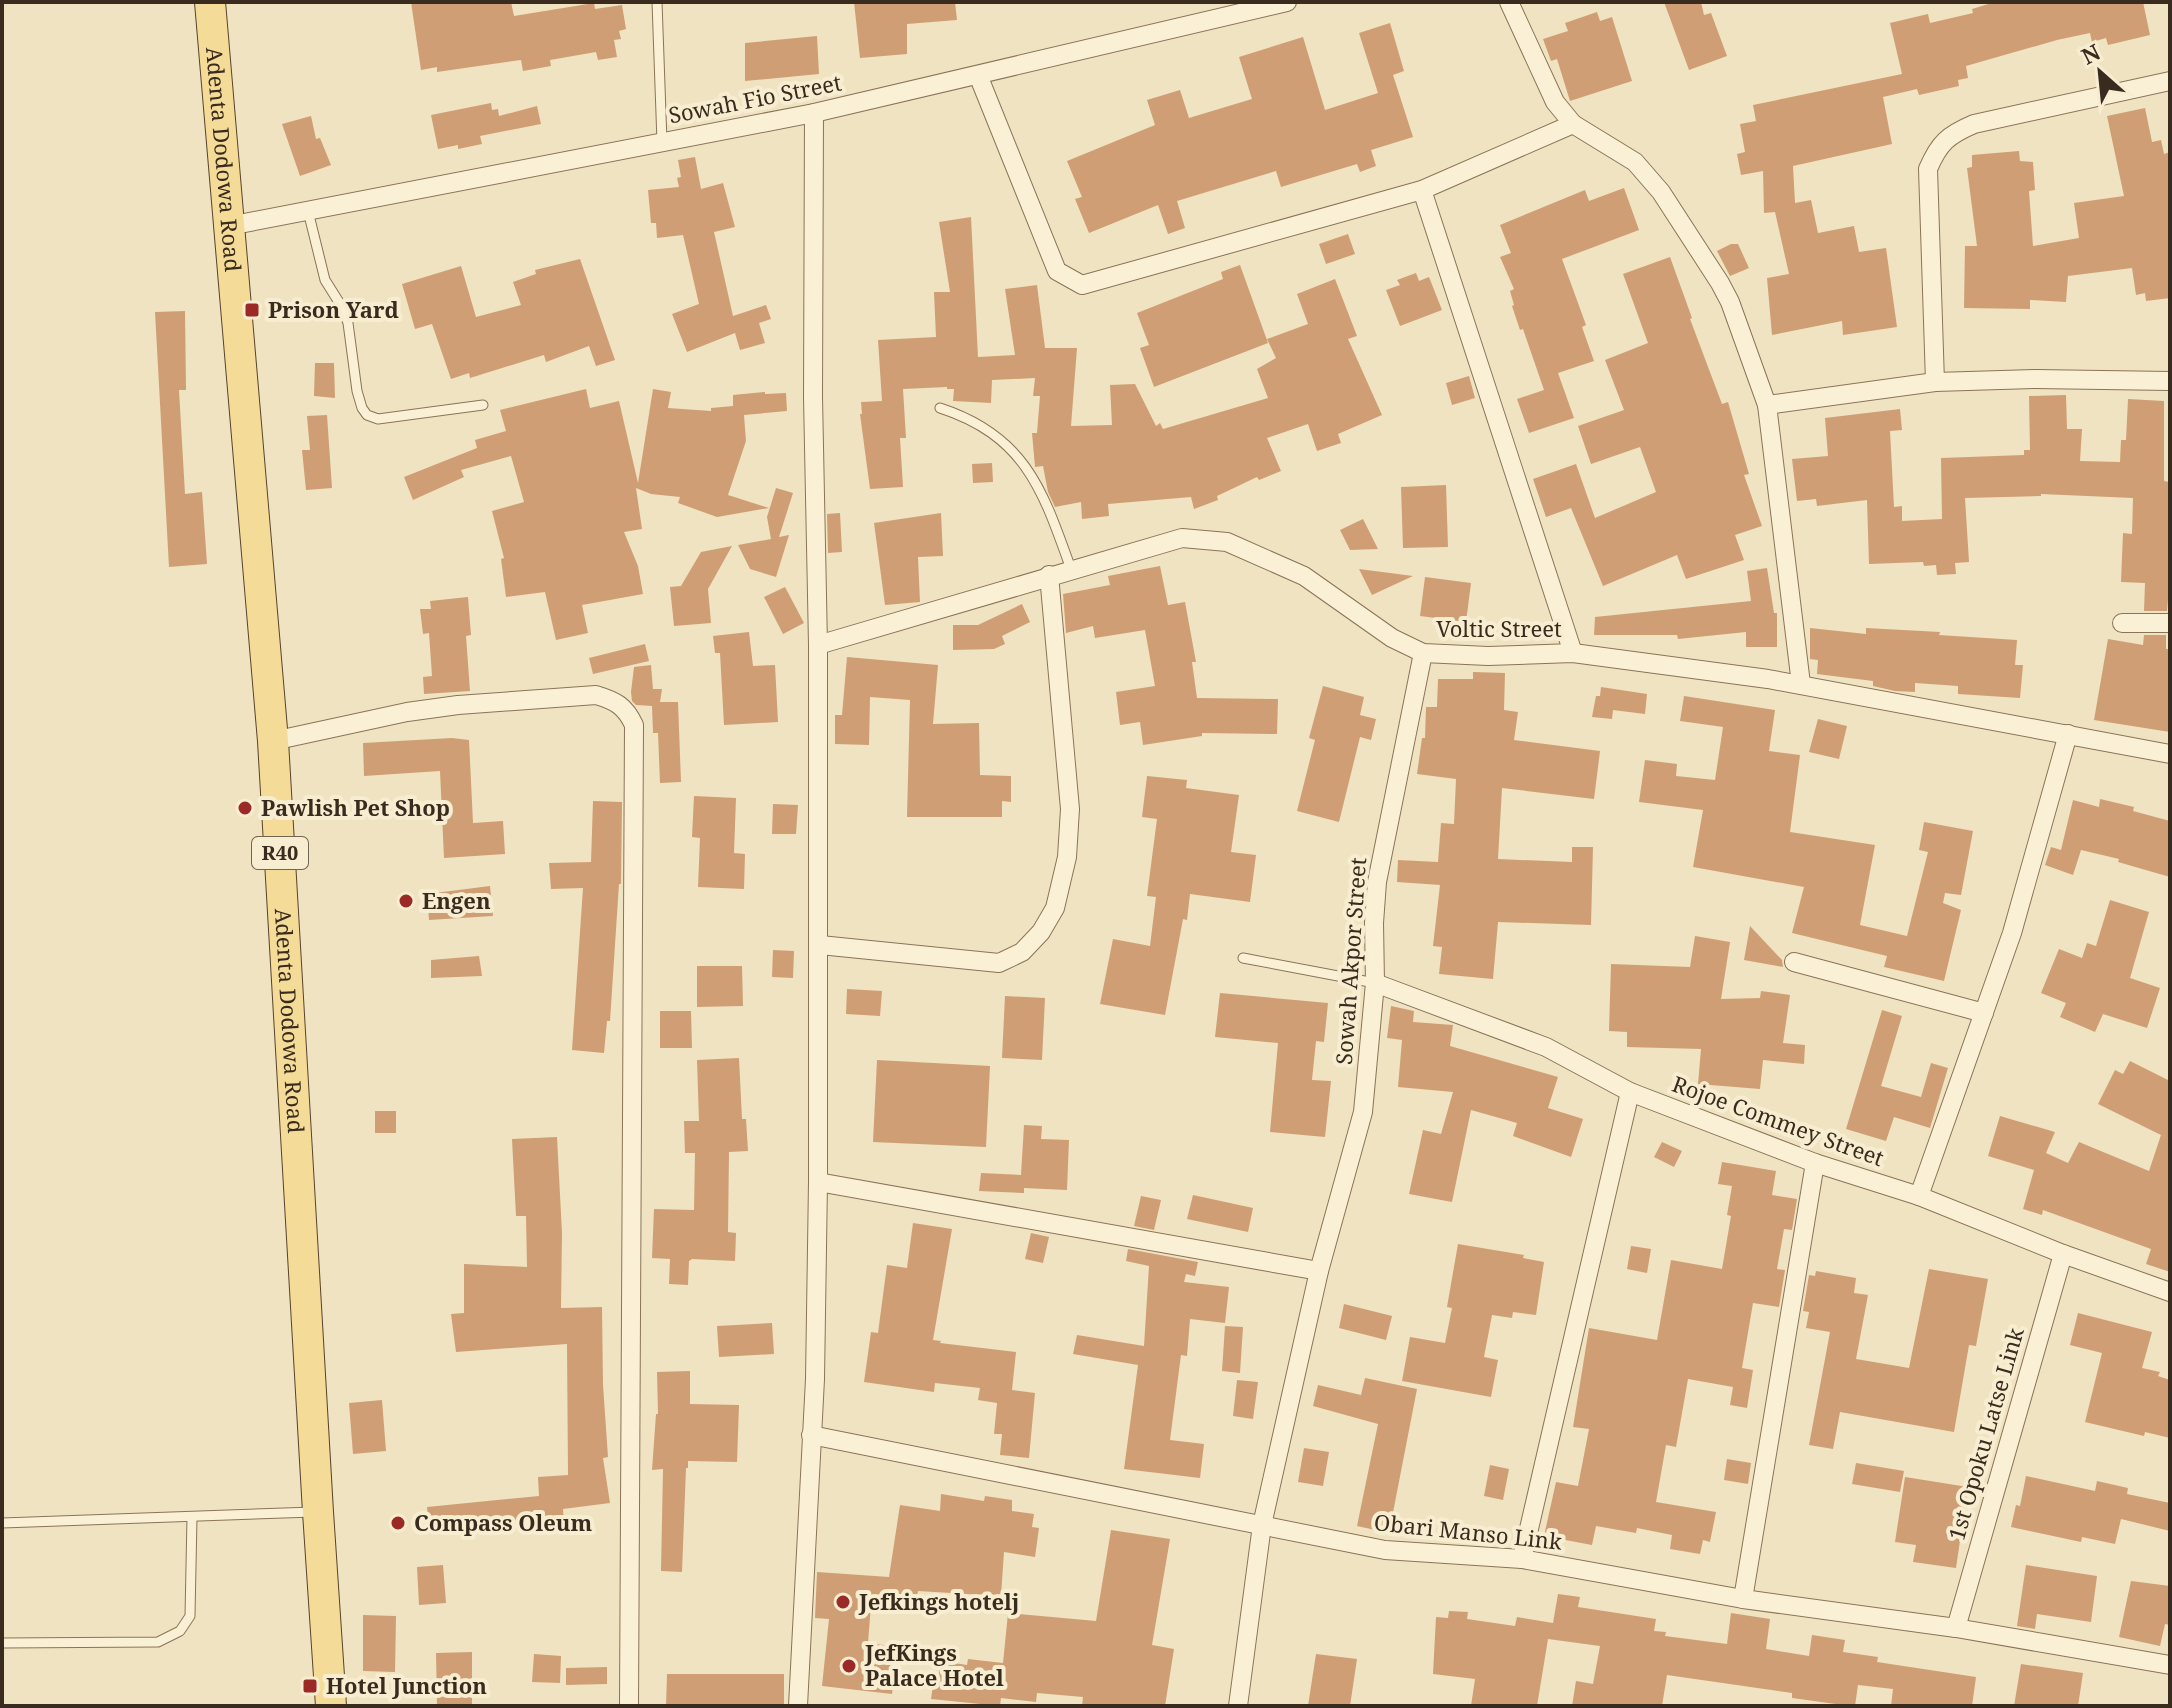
<svg xmlns="http://www.w3.org/2000/svg" width="2172" height="1708" viewBox="0 0 2172 1708" font-family="'Noto Serif',serif">
	<rect width="100%" height="100%" fill="#f0e3c1"/>
	<!-- building -->
	<g fill="#cf9e75">
		<polygon points="411,2 511,2 514,16 594,3 595,9 622,5 626,29 619,31 621,39 614,40 617,57 598,60 596,52 550,60 551,66 523,71 521,60 437,72 437,67 421,70"/>
		<polygon points="854,2 955,2 957,20 907,24 907,54 860,58"/>
		<polygon points="1664,2 1701,2 1704,15 1711,13 1727,56 1689,70"/>
		<polygon points="1995,2 2143,2 2150,35 2108,45 2106,38 2092,42 2090,33 2057,40 1966,66 1968,78 1958,80 1959,86 1919,95 1917,89 1883,97 1892,144 1793,166 1795,203 1811,200 1818,233 1854,226 1859,252 1886,248 1897,327 1843,335 1842,321 1772,335 1767,278 1789,274 1775,212 1764,213 1763,171 1741,175 1737,154 1745,152 1740,124 1756,121 1753,105 1902,74 1890,23 1928,14 1930,23 1973,13 1972,9"/>
		<polygon points="1597,12 1600,21 1612,17 1632,81 1570,101 1557,59 1551,61 1543,39 1568,31 1565,23"/>
		<polygon points="1390,23 1404,71 1393,75 1413,137 1371,150 1376,166 1360,172 1357,164 1281,187 1276,171 1177,201 1185,228 1168,234 1158,205 1089,233 1075,199 1082,197 1067,161 1155,125 1147,100 1180,90 1189,118 1252,99 1239,57 1303,37 1325,110 1378,93 1359,33"/>
		<polygon points="817,36 819,74 745,81 745,43"/>
		<polygon points="491,103 492,110 498,109 499,116 537,106 541,124 480,136 482,144 458,149 458,145 438,149 431,115"/>
		<polygon points="2145,108 2152,142 2161,140 2164,154 2170,152 2170,298 2146,301 2145,293 2136,295 2132,268 2068,276 2066,302 2030,300 2030,309 1964,308 1965,246 1977,246 1967,168 1972,167 1972,155 2019,151 2020,161 2033,162 2035,190 2029,191 2033,246 2079,238 2074,203 2124,196 2107,116"/>
		<polygon points="311,116 316,139 320,138 331,165 300,176 282,124"/>
		<polygon points="695,157 701,189 723,183 735,227 714,232 733,316 766,305 771,319 759,323 765,343 740,350 735,333 687,352 672,314 699,304 683,235 657,238 656,223 651,223 648,190 679,187 677,178 681,177 678,160"/>
		<polygon points="1624,188 1639,230 1562,259 1586,325 1582,327 1594,361 1558,373 1574,418 1529,433 1517,399 1544,390 1523,329 1520,330 1512,306 1514,305 1510,291 1514,289 1500,257 1511,253 1500,225 1585,190 1589,201"/>
		<polygon points="971,217 978,357 1015,355 1005,289 1037,285 1045,348 1077,348 1071,426 1112,425 1110,385 1135,384 1156,426 1160,423 1163,429 1268,398 1257,369 1276,358 1267,339 1308,324 1297,294 1335,279 1357,336 1348,339 1382,415 1338,434 1341,443 1317,451 1308,424 1267,438 1281,471 1259,480 1257,477 1217,496 1218,500 1194,509 1191,497 1108,504 1109,516 1082,519 1081,502 1055,507 1048,492 1043,466 1035,467 1032,433 1037,433 1040,396 1033,396 1035,378 992,380 991,403 953,401 954,389 947,389 947,387 903,389 906,438 900,438 903,487 870,489 860,414 862,414 861,402 882,401 878,340 936,337 934,292 950,292 939,222"/>
		<polygon points="1348,234 1355,254 1326,264 1319,244"/>
		<polygon points="1731,244 1738,244 1749,268 1730,276 1717,251"/>
		<polygon points="1670,257 1692,318 1690,319 1722,404 1728,402 1749,474 1744,475 1762,526 1735,535 1744,560 1686,579 1677,555 1603,586 1571,508 1546,517 1533,479 1576,464 1595,518 1656,492 1640,447 1591,464 1578,426 1624,410 1605,360 1648,343 1623,274"/>
		<polygon points="580,259 615,360 596,366 589,346 546,362 544,355 470,378 469,373 451,379 432,324 415,329 402,284 461,266 476,317 521,305 513,282 536,274 535,270"/>
		<polygon points="1240,265 1268,343 1154,387 1140,348 1149,345 1137,313 1223,279 1221,272"/>
		<polygon points="1416,273 1419,281 1429,277 1442,310 1400,326 1386,290 1400,285 1397,280"/>
		<polygon points="185,311 186,390 179,390 185,494 202,492 207,564 169,567 155,312"/>
		<polygon points="315,363 334,363 335,398 314,396"/>
		<polygon points="1469,376 1475,398 1452,405 1446,383"/>
		<polygon points="586,389 590,408 619,401 638,483 653,389 671,392 668,408 711,411 711,408 733,406 733,395 765,392 765,394 786,393 787,411 744,415 746,441 728,495 769,508 717,517 678,503 680,497 651,494 636,488 642,529 624,532 638,566 643,594 582,605 588,633 556,640 545,592 506,597 501,559 504,558 492,511 524,502 511,456 461,470 464,477 413,500 404,477 477,448 475,440 506,431 500,410"/>
		<polygon points="2066,395 2067,429 2082,429 2080,461 2120,462 2121,440 2126,440 2128,399 2164,401 2164,481 2170,482 2170,576 2167,611 2144,611 2145,583 2121,582 2123,533 2132,534 2133,498 2041,494 2041,496 1965,498 1969,562 1955,563 1956,574 1937,575 1936,565 1924,566 1923,562 1869,564 1867,500 1817,506 1816,499 1797,501 1792,459 1828,456 1825,418 1900,409 1902,430 1890,431 1894,507 1902,506 1902,521 1942,519 1941,458 2024,455 2024,450 2030,450 2029,396"/>
		<polygon points="327,415 332,488 306,490 302,450 310,450 307,416"/>
		<polygon points="992,463 993,482 973,483 972,464"/>
		<polygon points="1446,485 1448,547 1403,548 1401,487"/>
		<polygon points="776,488 793,493 779,537 789,535 776,577 750,569 738,545 771,539 767,517"/>
		<polygon points="840,513 842,552 828,553 827,514"/>
		<polygon points="941,513 943,556 918,557 920,602 885,605 874,523"/>
		<polygon points="1363,519 1378,549 1350,550 1340,530"/>
		<polygon points="732,546 708,589 711,623 674,626 670,587 681,586 701,552"/>
		<polygon points="1160,566 1168,605 1185,602 1196,662 1192,662 1197,698 1278,699 1277,734 1202,733 1202,736 1143,745 1140,722 1120,725 1116,692 1155,686 1145,630 1095,638 1093,626 1066,633 1063,594 1110,585 1108,576"/>
		<polygon points="1767,568 1774,613 1777,613 1777,647 1746,647 1746,632 1678,639 1677,635 1594,635 1595,617 1751,601 1747,571"/>
		<polygon points="1359,569 1413,576 1372,595"/>
		<polygon points="1425,577 1471,583 1466,622 1420,616"/>
		<polygon points="785,587 804,623 783,634 764,597"/>
		<polygon points="468,597 471,635 466,636 470,691 424,694 423,677 432,676 429,633 423,634 420,609 431,609 430,601"/>
		<polygon points="1022,604 1030,622 1002,636 1005,644 994,649 953,650 953,625 978,625"/>
		<polygon points="1810,628 1866,634 1866,628 1940,632 1939,635 2017,640 2015,665 2023,665 2020,698 1958,694 1958,686 1915,683 1915,692 1895,691 1873,686 1873,681 1817,674 1818,660 1810,659"/>
		<polygon points="749,632 753,666 775,665 778,722 724,725 720,653 715,653 713,636"/>
		<polygon points="2144,635 2166,635 2166,649 2170,649 2170,732 2094,720 2108,639 2143,645"/>
		<polygon points="645,644 649,661 593,674 589,658"/>
		<polygon points="847,657 938,665 933,724 979,723 980,775 1011,776 1011,802 1002,801 1002,817 907,817 910,700 870,697 869,745 835,744 835,715 842,715"/>
		<polygon points="651,665 653,689 662,689 660,702 678,702 681,782 660,783 658,733 653,733 652,706 636,705 632,701 631,692 634,667"/>
		<polygon points="1473,672 1505,673 1504,710 1518,712 1514,740 1600,751 1594,799 1502,788 1498,859 1572,862 1572,847 1593,847 1591,925 1498,922 1493,979 1439,974 1442,947 1433,946 1440,885 1397,882 1398,860 1438,862 1441,823 1454,824 1456,779 1417,774 1422,738 1425,738 1426,707 1437,707 1438,679 1473,679"/>
		<polygon points="1323,686 1364,697 1360,715 1376,719 1371,740 1360,737 1339,822 1297,811 1315,740 1309,738"/>
		<polygon points="1601,687 1647,694 1645,714 1613,710 1612,719 1592,717 1596,696 1600,696"/>
		<polygon points="1684,696 1775,710 1769,751 1800,755 1790,832 1875,845 1860,925 1907,936 1928,852 1919,850 1924,822 1973,831 1961,895 1945,893 1943,903 1961,910 1944,981 1884,967 1887,956 1792,933 1804,887 1693,867 1703,810 1639,802 1645,760 1677,764 1676,776 1715,780 1723,727 1680,721"/>
		<polygon points="1818,719 1847,726 1839,759 1809,752"/>
		<polygon points="452,738 469,740 473,823 503,821 505,854 444,858 440,771 364,776 363,743"/>
		<polygon points="1147,776 1187,780 1186,788 1239,795 1231,852 1256,855 1250,902 1190,894 1187,920 1183,919 1165,1015 1100,1004 1113,939 1150,946 1156,897 1147,896 1157,819 1142,817"/>
		<polygon points="694,796 736,798 734,853 745,854 744,889 698,887 700,838 692,837"/>
		<polygon points="2100,799 2134,807 2133,811 2170,821 2170,877 2118,862 2119,859 2081,850 2073,875 2045,865 2051,847 2061,850 2073,800 2099,807"/>
		<polygon points="593,801 622,802 621,884 619,884 610,1021 607,1021 604,1053 572,1050 583,888 551,889 549,863 591,862"/>
		<polygon points="773,804 798,805 796,834 772,834"/>
		<polygon points="490,886 493,916 429,920 427,894"/>
		<polygon points="2110,900 2149,912 2130,978 2160,988 2147,1028 2103,1014 2095,1032 2060,1017 2066,1003 2041,993 2059,949 2082,958 2087,943 2096,946"/>
		<polygon points="1750,926 1782,960 1783,967 1744,960"/>
		<polygon points="1695,936 1730,942 1721,999 1760,998 1761,991 1790,995 1783,1043 1805,1045 1804,1064 1763,1060 1760,1089 1698,1084 1701,1049 1627,1047 1627,1032 1609,1031 1611,964 1690,967"/>
		<polygon points="773,950 794,951 793,978 772,977"/>
		<polygon points="479,956 482,976 431,978 431,960"/>
		<polygon points="697,966 742,966 743,1006 697,1007"/>
		<polygon points="847,989 882,991 880,1016 846,1014"/>
		<polygon points="1220,993 1328,1003 1324,1042 1316,1041 1312,1080 1331,1081 1325,1137 1270,1132 1278,1043 1215,1037"/>
		<polygon points="1005,996 1045,998 1042,1060 1002,1058"/>
		<polygon points="1391,1006 1414,1011 1413,1022 1453,1025 1450,1046 1558,1077 1548,1108 1583,1119 1571,1157 1513,1136 1517,1123 1471,1110 1452,1202 1409,1194 1423,1130 1441,1134 1453,1092 1398,1087 1402,1040 1387,1038"/>
		<polygon points="1882,1010 1902,1016 1881,1086 1921,1097 1931,1063 1948,1068 1930,1128 1894,1117 1886,1141 1846,1129"/>
		<polygon points="660,1011 691,1011 692,1048 660,1048"/>
		<polygon points="739,1058 742,1119 746,1119 748,1151 729,1152 728,1232 736,1233 735,1261 692,1259 689,1261 688,1285 669,1284 670,1259 652,1258 654,1209 694,1210 695,1153 685,1153 684,1121 699,1121 697,1060"/>
		<polygon points="877,1060 990,1066 986,1147 873,1142"/>
		<polygon points="2130,1061 2170,1081 2170,1272 2146,1264 2151,1249 2043,1210 2042,1215 2023,1209 2034,1170 1988,1156 2000,1116 2055,1132 2046,1153 2068,1163 2079,1142 2149,1171 2161,1135 2098,1104 2115,1070 2123,1074"/>
		<rect x="375" y="1111" width="21" height="22"/>
		<polygon points="1024,1125 1042,1126 1041,1139 1069,1140 1067,1190 1024,1188 1024,1193 979,1191 981,1173 1021,1175"/>
		<polygon points="557,1137 562,1233 561,1308 602,1307 603,1385 608,1457 603,1458 610,1503 563,1509 564,1522 541,1524 541,1518 429,1529 427,1507 539,1496 538,1477 568,1475 567,1344 456,1352 451,1314 464,1313 464,1264 527,1267 526,1216 516,1216 512,1139"/>
		<polygon points="1662,1142 1682,1151 1674,1167 1654,1157"/>
		<polygon points="1722,1162 1776,1171 1772,1195 1797,1199 1792,1230 1784,1229 1777,1269 1785,1270 1779,1307 1753,1303 1742,1368 1753,1370 1747,1408 1730,1405 1733,1387 1688,1379 1676,1447 1666,1445 1656,1502 1716,1512 1710,1542 1703,1540 1700,1554 1670,1549 1672,1535 1637,1528 1636,1533 1596,1526 1592,1545 1544,1536 1556,1482 1578,1486 1589,1429 1573,1427 1589,1328 1657,1340 1671,1260 1722,1269 1731,1216 1727,1215 1732,1186 1718,1184"/>
		<polygon points="1193,1195 1253,1208 1248,1232 1187,1219"/>
		<polygon points="1141,1196 1161,1200 1154,1230 1134,1226"/>
		<polygon points="913,1223 952,1229 933,1340 941,1341 940,1343 1016,1352 1012,1390 1035,1393 1029,1458 1000,1455 1002,1434 994,1434 997,1403 978,1400 980,1388 935,1383 934,1392 864,1382 871,1332 878,1333 887,1265 907,1268"/>
		<polygon points="1031,1233 1049,1237 1043,1263 1025,1259"/>
		<polygon points="1458,1244 1524,1255 1523,1258 1544,1262 1536,1315 1513,1312 1512,1318 1492,1315 1484,1357 1498,1360 1491,1397 1402,1381 1410,1337 1445,1343 1452,1308 1447,1307"/>
		<polygon points="1631,1246 1651,1249 1647,1273 1627,1269"/>
		<polygon points="1128,1249 1198,1262 1195,1276 1186,1274 1184,1282 1229,1287 1225,1323 1190,1319 1187,1356 1181,1355 1170,1440 1204,1444 1200,1478 1124,1469 1138,1365 1073,1354 1077,1335 1144,1346 1149,1266 1126,1261"/>
		<polygon points="1929,1269 1988,1279 1976,1346 1969,1345 1954,1432 1840,1412 1833,1449 1809,1445 1830,1332 1806,1328 1809,1312 1803,1311 1809,1275 1815,1276 1816,1271 1856,1278 1854,1293 1868,1295 1856,1359 1909,1368"/>
		<polygon points="1344,1304 1392,1316 1386,1340 1339,1328"/>
		<polygon points="2078,1313 2152,1332 2142,1368 2160,1372 2158,1376 2170,1380 2170,1438 2145,1432 2144,1436 2085,1422 2102,1353 2070,1345"/>
		<polygon points="772,1323 774,1354 719,1357 717,1326"/>
		<polygon points="1225,1326 1243,1327 1240,1373 1222,1371"/>
		<polygon points="690,1371 690,1404 739,1405 737,1462 688,1461 688,1468 686,1468 682,1572 661,1571 663,1469 652,1470 656,1414 658,1414 657,1372"/>
		<polygon points="1365,1378 1417,1389 1389,1533 1357,1526 1378,1424 1313,1406 1318,1385 1361,1395"/>
		<polygon points="1237,1380 1258,1382 1253,1419 1233,1416"/>
		<polygon points="382,1400 386,1451 353,1454 349,1403"/>
		<polygon points="1304,1448 1329,1452 1323,1486 1298,1482"/>
		<polygon points="1727,1459 1751,1463 1748,1484 1724,1480"/>
		<polygon points="1856,1463 1904,1471 1900,1492 1852,1484"/>
		<polygon points="1490,1465 1509,1469 1503,1500 1484,1496"/>
		<polygon points="2026,1476 2095,1491 2097,1481 2128,1488 2127,1494 2170,1503 2170,1531 2121,1519 2115,1544 2082,1537 2081,1542 2011,1527 2016,1505 2020,1506"/>
		<polygon points="1905,1477 1968,1487 1956,1568 1913,1562 1916,1545 1895,1542"/>
		<polygon points="941,1494 984,1501 985,1496 1012,1500 1012,1511 1034,1514 1032,1527 1039,1528 1035,1557 1004,1552 1001,1596 918,1591 914,1612 871,1605 868,1643 898,1647 892,1694 822,1686 829,1619 815,1618 817,1572 889,1577 900,1505 940,1511"/>
		<polygon points="1111,1530 1170,1539 1152,1645 1174,1649 1165,1706 1082,1706 1083,1697 1037,1693 1036,1702 1001,1698 1000,1706 931,1699 934,1678 938,1678 941,1661 967,1665 968,1659 1003,1663 1008,1613 1096,1621"/>
		<polygon points="443,1565 446,1603 419,1605 417,1567"/>
		<polygon points="2026,1565 2097,1576 2091,1622 2037,1614 2035,1629 2017,1626"/>
		<polygon points="2131,1581 2170,1586 2170,1625 2165,1624 2160,1646 2119,1637"/>
		<polygon points="1558,1594 1580,1597 1578,1607 1656,1619 1654,1631 1666,1632 1665,1636 1727,1644 1731,1613 1770,1619 1766,1649 1809,1656 1812,1635 1845,1640 1843,1652 1878,1657 1877,1662 1976,1677 1972,1706 1891,1706 1893,1689 1858,1685 1855,1706 1850,1706 1792,1698 1792,1693 1667,1675 1662,1706 1572,1706 1576,1681 1593,1684 1600,1646 1548,1639 1537,1706 1471,1706 1475,1679 1433,1674 1436,1617 1448,1618 1449,1611 1468,1612 1467,1619 1515,1626 1517,1617 1553,1623"/>
		<polygon points="363,1615 396,1616 395,1672 363,1671"/>
		<polygon points="472,1652 472,1706 437,1706 436,1653"/>
		<polygon points="534,1654 561,1656 560,1683 532,1682"/>
		<polygon points="1316,1654 1357,1659 1350,1706 1308,1706"/>
		<polygon points="2021,1664 2083,1673 2078,1706 2014,1706"/>
		<polygon points="607,1667 607,1684 566,1685 566,1668"/>
		<polygon points="667,1674 784,1674 784,1706 666,1706"/>
	</g>
	<g fill="none" stroke-linecap="round" stroke-linejoin="round">
		<defs>
			<g id="service">
				<polyline points="657,2 662,142"/>
				<polyline points="308,211 325,280 342,307 348,323 357,391 362,408 367,415 378,419 483,405"/>
				<path d="M940,408C1026,436 1043,491 1071,569"/>
				<polyline points="1243,958 1375,983"/>
				<polyline points="2,1523 314,1512"/>
				<polyline points="2,1643 158,1642 180,1631 190,1616 192,1517"/>
			</g>
			<g id="minor">
				<polyline points="1509,2 1555,102 1573,124 1635,162 1661,192 1720,283 1730,302 1767,405"/>
				<polyline points="978,75 1057,271 1082,285 1422,190 1573,124"/>
				<polyline points="1422,190 1573,653"/>
				<polyline points="229,226 814,113 1287,2"/>
				<path d="M1935,382L1928,169C1939,143 1948,135 1974,124L2170,81"/>
				<polyline points="2122,623 2170,623"/>
				<polyline points="818,645 1182,538 1227,542 1304,576 1392,638 1423,653 1488,656 1573,653 1768,679 2170,754"/>
				<polyline points="1801,684 1767,405 1935,382 2035,379 2170,381"/>
				<path d="M273,741L407,712L458,705L596,695C616,701 625,706 634,725L629,1706"/>
				<polyline points="820,945 999,963 1022,952 1041,932 1055,908 1067,857 1070,809 1049,575"/>
				<polyline points="1794,962 1984,1013"/>
				<polyline points="1375,983 1546,1047 1630,1092 1815,1163 1919,1196 2063,1254 2170,1292"/>
				<polyline points="818,1182 1319,1271"/>
				<polyline points="1919,1196 2012,933 2068,734"/>
				<polyline points="811,1435 1385,1550 1522,1559 1743,1599 1956,1628 2170,1665"/>
				<polyline points="1522,1559 1630,1092"/>
				<polyline points="1743,1599 1815,1163"/>
				<polyline points="1956,1628 2063,1254"/>
				<polyline points="798,1706 815,1379 818,1182 818,645 813,397 814,113"/>
				<polyline points="1238,1706 1262,1525 1319,1271 1363,1112 1375,983 1374,923 1377,882 1423,653"/>
			</g>
			<g id="primary">
				<path id="s1" d="M210,2L273,741L318,1512L331,1706"/>
			</g>
		</defs>
		<!-- service casing -->
		<use href="#service" stroke="#8a7458" stroke-width="11"/>
		<!-- minor casing -->
		<use href="#minor" stroke="#8a7458" stroke-width="20"/>
		<!-- primary casing -->
		<use href="#primary" stroke="#57422c" stroke-width="32"/>
		<!-- service -->
		<use href="#service" stroke="#faf0d5" stroke-width="9"/>
		<!-- minor -->
		<use href="#minor" stroke="#faf0d5" stroke-width="18"/>
		<!-- primary -->
		<use href="#primary" stroke="#f4db97" stroke-width="30"/>
	</g>
	<!-- markers -->
	<g fill="#9b2926" stroke="#f7edd1" stroke-width="3">
		<rect x="244" y="302" width="16" height="16" rx="4"/>
		<circle cx="245" cy="808" r="8"/>
		<circle cx="406" cy="901" r="8"/>
		<circle cx="398" cy="1523" r="8"/>
		<circle cx="843" cy="1602" r="8"/>
		<circle cx="849" cy="1666" r="8"/>
		<rect x="302" y="1678" width="16" height="16" rx="4"/>
	</g>
	<g text-anchor="middle" stroke-width="8" stroke-linejoin="round" paint-order="stroke">
		<!-- shield labels -->
		<rect fill="#f7edd1" stroke="#726553" stroke-width="2" x="252" y="837" width="56" height="32" rx="6"/>
		<g font-size="20" font-weight="bold" fill="#392b1d">
			<text x="280" y="860">R40</text>
		</g>
		<!-- street labels -->
		<g font-size="22" fill="#392b1d" stroke="#f7edd1">
			<text transform="translate(755 99) rotate(-11)" y="8">Sowah Fio Street</text>
			<text dy="8" stroke="none"><textPath href="#s1" startOffset="158">Adenta Dodowa Road</textPath></text>
			<text x="1499" y="637">Voltic Street</text>
			<text transform="translate(1351 961) rotate(-86)" y="8">Sowah Akpor Street</text>
			<text dy="8" stroke="none"><textPath href="#s1" startOffset="1022">Adenta Dodowa Road</textPath></text>
			<text transform="translate(1778 1121) rotate(20)" y="8">Rojoe Commey Street</text>
			<text transform="translate(1986 1434) rotate(-74)" y="8">1st Opoku Latse Link</text>
			<text transform="translate(1468 1532) rotate(6)" y="8">Obari Manso Link</text>
		</g>
		<!-- poi labels -->
		<g font-size="22" font-weight="bold" fill="#392b1d" stroke="#f7edd1" text-anchor="start">
			<text x="268" y="318">Prison Yard</text>
			<text x="261" y="816">Pawlish Pet Shop</text>
			<text x="422" y="909">Engen</text>
			<text x="414" y="1531">Compass Oleum</text>
			<text x="859" y="1610">Jefkings hotelj</text>
			<text x="865" y="1661">JefKings<tspan x="865" dy="25">Palace Hotel</tspan></text>
			<text x="326" y="1694">Hotel Junction</text>
		</g>
	</g>
	<!-- border -->
	<rect width="2172" height="1708" fill="none" stroke="#392b1d" stroke-width="8"/>
	<!-- north arrow -->
	<g transform="translate(2100 72) rotate(333)" stroke="#f7edd1" stroke-width="6" paint-order="stroke">
	<path d="M0-6L14 30L0 20L-14 30Z" fill="#392b1d"/>
	<text y="-12" font-size="22" font-weight="bold" text-anchor="middle" fill="#392b1d">N</text>
	</g>
</svg>
